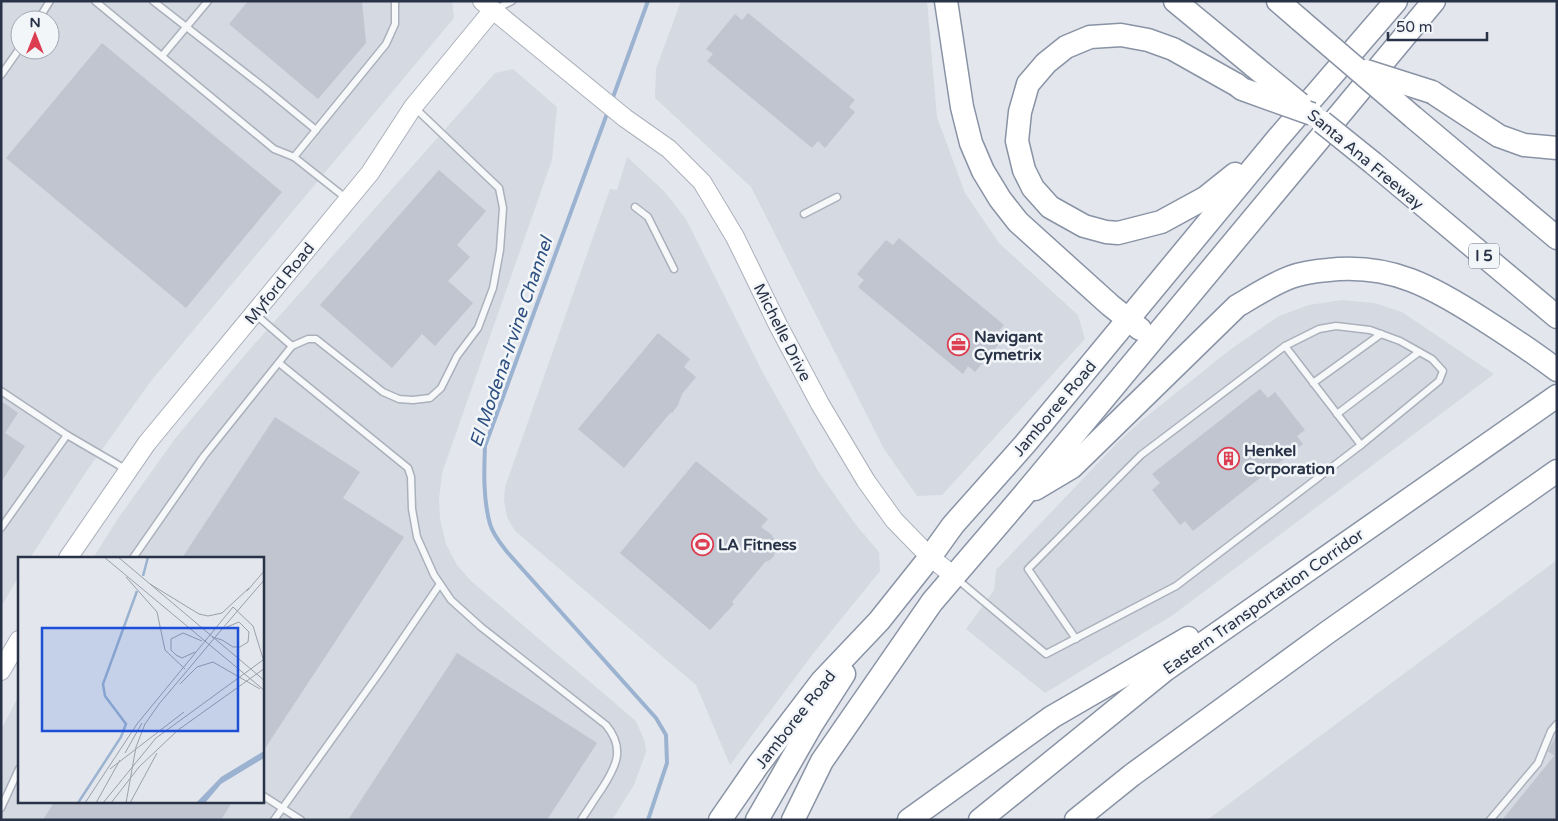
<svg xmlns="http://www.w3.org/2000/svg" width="1558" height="821" viewBox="0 0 1558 821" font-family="'Varela Round',sans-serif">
	<rect width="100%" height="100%" fill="#e3e7ed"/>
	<!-- built -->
	<g fill="#d4d9e2" fill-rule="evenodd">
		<path d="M1,1H452L454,18L151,381L86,472L30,558H19V576L1,607ZM20,20H50V50H20Z"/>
		<polygon points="681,1 927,1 937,117 965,193 999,243 1078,315 1085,339 942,495 917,496 884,449 751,187 655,98 656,69"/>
		<polygon points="513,69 557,107 552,160 442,473 439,499 440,519 446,544 457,565 471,581 636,721 645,742 646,752 634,785 612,820 1,820 1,730 19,695 19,802 262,802 262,558 93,558 117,520 174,440 243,357 495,73"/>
		<polygon points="627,157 663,190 686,219 762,371 818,471 856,525 879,552 880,571 812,655 730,765 696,685 515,531 507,517 504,500 505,487 610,189 617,190"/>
		<polygon points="1342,300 1374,303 1402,312 1494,374 1173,615 1045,693 966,629 994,590 996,570 1118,442 1141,421 1231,349 1279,316 1309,305"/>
		<polygon points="1557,560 1557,820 1207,820"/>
	</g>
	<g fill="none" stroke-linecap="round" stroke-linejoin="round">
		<!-- stream -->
		<g stroke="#9bb3d0" stroke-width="4">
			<polyline points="612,100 648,1"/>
			<path d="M608,111L485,446C484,471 483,499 490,524C493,535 501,544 508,553L656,718L666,735L667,763L648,820"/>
		</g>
	</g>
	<!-- building -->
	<g fill="#c0c5d0">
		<polygon points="248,1 362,1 366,43 318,99 229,24"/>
		<polygon points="748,13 855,100 849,107 855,112 825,148 818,141 812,148 707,61 713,54 706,49 735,14 742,20"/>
		<polygon points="102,43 282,192 186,308 6,158"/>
		<polygon points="439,170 486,211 457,245 470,257 448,281 473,303 435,346 422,334 392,368 320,305"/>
		<polygon points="899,238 1004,325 998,332 1004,338 975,372 968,366 963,374 858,287 864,280 857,274 886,240 893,245"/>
		<polygon points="658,333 690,359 684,367 696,377 682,394 678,405 672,413 671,412 624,468 578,429"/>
		<polygon points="1260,389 1268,398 1275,392 1305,430 1297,436 1303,444 1193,531 1185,521 1180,525 1152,490 1160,483 1152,474"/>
		<polygon points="1,401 18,413 5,433 25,446 1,482"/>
		<polygon points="275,417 360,472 343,498 404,537 262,753 262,558 182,558"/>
		<polygon points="696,461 768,519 761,527 772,535 777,545 774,556 770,560 765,562 732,602 734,604 710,630 620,553"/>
		<polygon points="457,653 597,743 547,820 348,820"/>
		<polygon points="1557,733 1557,820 1502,820 1554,756 1548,751"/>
		<polygon points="54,802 232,802 221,820 43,820"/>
	</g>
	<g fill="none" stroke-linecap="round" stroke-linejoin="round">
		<defs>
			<g id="lane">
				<polyline points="95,1 274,149 294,157"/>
				<polyline points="153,1 266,89 316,130"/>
				<polyline points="496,9 512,1"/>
				<polyline points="38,20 50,1"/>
				<polyline points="162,56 208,1"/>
				<polyline points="1,75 20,48"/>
				<polyline points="347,199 294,157 386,44 395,24 395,1"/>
				<polyline points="635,207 648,217 674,269"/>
				<polyline points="804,214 837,197"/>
				<polyline points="255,314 292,346"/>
				<polyline points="1285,346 1319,329 1336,326 1370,330 1400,341 1432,359 1443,371 1439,381 1361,445"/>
				<path d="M279,363L408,468L411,477L412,509L417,537L434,575L451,600L481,627L606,725C626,749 616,767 601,790C594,800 588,810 581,820"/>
				<polyline points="1313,383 1381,334"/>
				<polyline points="1,391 67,435 1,528"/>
				<polyline points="1337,414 1419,352"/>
				<polyline points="67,435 127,470"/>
				<polyline points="133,558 204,456 292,346 308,339 316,339 383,392 399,399 413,400 430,398 441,388 457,356 478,328 493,288 500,250 503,208 499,188 414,107"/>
				<polyline points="957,579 1046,654 1176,586 1361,445 1285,346 1141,455 1028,569 1076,639"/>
				<polyline points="262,795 301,820"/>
				<polyline points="1,808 19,769"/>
				<polyline points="274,820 380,672 440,584"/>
				<polyline points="1490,820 1538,763 1551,731 1557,724"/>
			</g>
			<g id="secondary">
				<polyline points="482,1 625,118 669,149 702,182 735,237 778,325 820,404 866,481 894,520 930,557 954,576"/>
				<polyline points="68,558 147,443 370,173 413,107 492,11"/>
				<polyline points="1,671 19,640"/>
			</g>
			<g id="highway">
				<polyline points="946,1 962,107 971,143 983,171 1000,199 1018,222 1110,305 1140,329"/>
				<polyline points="1175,1 1255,67"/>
				<polyline points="1278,1 1300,20"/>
				<polyline points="1432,92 1499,136 1524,145 1557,148"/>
				<polyline points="1413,117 1557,238"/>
				<polyline points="1373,163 1557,317"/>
				<polyline points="1235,174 1205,198 1161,222 1118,233 1106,232 1084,226 1050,207 1033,188 1024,170 1017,141 1020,112 1028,84 1046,63 1066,47 1090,37 1121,35 1148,40 1173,49 1237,85"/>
				<path d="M1035,489L1072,467L1237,306C1254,296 1272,284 1291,277C1302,273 1316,271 1328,270C1391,263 1433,287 1484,320C1509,336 1533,352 1557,370"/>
				<polyline points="720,820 758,765 822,681 879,621 930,557 953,525 1025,444 1278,138 1396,1"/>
				<polyline points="757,820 812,724 844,674"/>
				<polyline points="793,820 822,761 932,602 1021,498 1434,1"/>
				<polyline points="909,820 1052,717 1188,638"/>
				<polyline points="980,820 1165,670 1557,396"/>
				<polyline points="1076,820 1132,775 1328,632 1557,471"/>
			</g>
		</defs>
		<!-- lane casing -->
		<use href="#lane" stroke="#abb1bb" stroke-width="9"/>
		<!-- secondary casing -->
		<use href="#secondary" stroke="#abb1bb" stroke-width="20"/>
		<!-- highway casing -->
		<use href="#highway" stroke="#8993a5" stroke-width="25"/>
		<!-- lane -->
		<use href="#lane" stroke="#f7f8fa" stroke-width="6"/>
		<!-- secondary -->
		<use href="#secondary" stroke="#fff" stroke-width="18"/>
		<!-- highway -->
		<use href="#highway" stroke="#fff" stroke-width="22"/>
		<defs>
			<g id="highway-bridge">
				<polyline points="1300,20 1413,117"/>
				<polyline points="1255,67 1300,104"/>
				<polyline points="1366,71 1432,92"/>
				<polyline points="1237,85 1242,89 1312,114"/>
				<polyline points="1322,122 1373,163"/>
			</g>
		</defs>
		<!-- highway-bridge casing -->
		<use href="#highway-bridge" stroke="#8993a5" stroke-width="25" stroke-linecap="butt"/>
		<!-- highway-bridge -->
		<use href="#highway-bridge" stroke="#fff" stroke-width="22"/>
	</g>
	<!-- icons -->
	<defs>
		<symbol id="office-ring" viewBox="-11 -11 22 22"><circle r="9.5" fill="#f3f6f9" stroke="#dc3d50" stroke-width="1.5"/><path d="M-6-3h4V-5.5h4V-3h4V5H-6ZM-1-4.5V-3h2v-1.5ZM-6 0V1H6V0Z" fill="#dc3d50"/></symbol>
		<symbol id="building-ring" viewBox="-11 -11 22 22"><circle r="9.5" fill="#f3f6f9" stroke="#dc3d50" stroke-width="1.5"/><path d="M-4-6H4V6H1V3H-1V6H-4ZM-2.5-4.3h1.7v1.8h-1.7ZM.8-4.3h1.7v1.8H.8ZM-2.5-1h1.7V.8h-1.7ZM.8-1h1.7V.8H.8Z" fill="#dc3d50"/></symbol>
		<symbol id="stadium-ring" viewBox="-11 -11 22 22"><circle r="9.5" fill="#f3f6f9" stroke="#dc3d50" stroke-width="1.5"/><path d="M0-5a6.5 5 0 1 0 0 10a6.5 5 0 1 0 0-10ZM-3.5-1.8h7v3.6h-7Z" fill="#dc3d50"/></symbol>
	</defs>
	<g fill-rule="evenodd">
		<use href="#office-ring" x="946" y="332" width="25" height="25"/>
		<use href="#building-ring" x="1216" y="446" width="25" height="25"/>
		<use href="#stadium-ring" x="690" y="532" width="25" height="25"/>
	</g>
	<g text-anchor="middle" stroke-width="5" stroke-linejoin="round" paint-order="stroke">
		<!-- shield labels -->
		<rect fill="#f3f6f9" stroke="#666e7c" stroke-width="1" x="1469" y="243.5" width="30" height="25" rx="4"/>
		<g font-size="15" font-weight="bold" fill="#293347">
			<text x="1484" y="261">I 5</text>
		</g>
		<!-- street labels -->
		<g font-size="16" fill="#293347" stroke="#f3f6f9">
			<text transform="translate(1366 159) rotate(40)" y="6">Santa Ana Freeway</text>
			<text transform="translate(279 283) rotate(-51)" y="6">Myford Road</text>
			<text transform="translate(783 332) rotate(63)" y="6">Michelle Drive</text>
			<text transform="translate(1054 408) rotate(-50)" y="6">Jamboree Road</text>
			<text transform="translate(1263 601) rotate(-35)" y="6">Eastern Transportation Corridor</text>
			<text transform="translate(795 719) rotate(-52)" y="6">Jamboree Road</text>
		</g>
		<!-- poi labels -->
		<g font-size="16" font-weight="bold" fill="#293347" stroke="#f3f6f9" text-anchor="start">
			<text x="974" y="342">Navigant<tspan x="974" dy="18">Cymetrix</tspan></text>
			<text x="1244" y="456">Henkel<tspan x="1244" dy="18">Corporation</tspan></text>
			<text x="718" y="550">LA Fitness</text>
		</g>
		<!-- water labels -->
		<g font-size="18" font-style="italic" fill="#2e5080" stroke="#f3f6f9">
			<text transform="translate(511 342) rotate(-71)" y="6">El Modena-Irvine Channel</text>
		</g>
	</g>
	<!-- overview -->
	<g transform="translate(18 557)">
		<rect width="246" height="246" fill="#e3e7ed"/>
		<path d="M246,194V201L203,227L187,246H178L203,220Z" fill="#9bb3d0"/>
		<path fill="none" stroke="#9bb3d0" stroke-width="2.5" d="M125,19L130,0M60,246L103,180L108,167L87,139L85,127L119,34"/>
		<path fill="none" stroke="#999fab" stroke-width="1" d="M86,0L247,134M100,0L247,124M108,20L139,55L147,93L167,112M132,27L181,57L190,59L204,56L231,31M229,34L247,13M204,72L247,22M177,95L164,101L158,98L153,93V82L165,76L184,84M162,127L179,110L195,105L242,132M107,196L124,166M92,212L166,155M67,246L119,167L215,50L235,69L247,108M78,246L102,203M85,246L138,181L245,103M93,246L121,210L160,173L247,111M108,246L118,190L127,167L141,147L152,134L173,109L204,72L221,65L231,75L230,85L222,90H215L204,83L194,80M112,246L139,196"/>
		<path fill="#1d4ed8" fill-opacity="0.15" stroke="#1d4ed8" stroke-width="2.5" d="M24,71H220V174H24Z"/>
		<rect width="246" height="246" fill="none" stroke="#293347" stroke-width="2.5"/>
	</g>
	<!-- border -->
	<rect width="1558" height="821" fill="none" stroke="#293347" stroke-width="5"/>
	<!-- north arrow -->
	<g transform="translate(35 35)"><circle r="24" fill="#f3f6f9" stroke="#a2a8b2"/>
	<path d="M0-4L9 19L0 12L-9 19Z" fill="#dc3d50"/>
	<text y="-8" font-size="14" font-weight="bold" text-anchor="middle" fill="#293347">N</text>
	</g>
	<!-- scale -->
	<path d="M1388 32v8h99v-8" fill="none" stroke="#293347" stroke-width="2.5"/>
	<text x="1396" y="32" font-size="15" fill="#293347" stroke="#f3f6f9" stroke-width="4" paint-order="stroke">50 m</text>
</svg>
